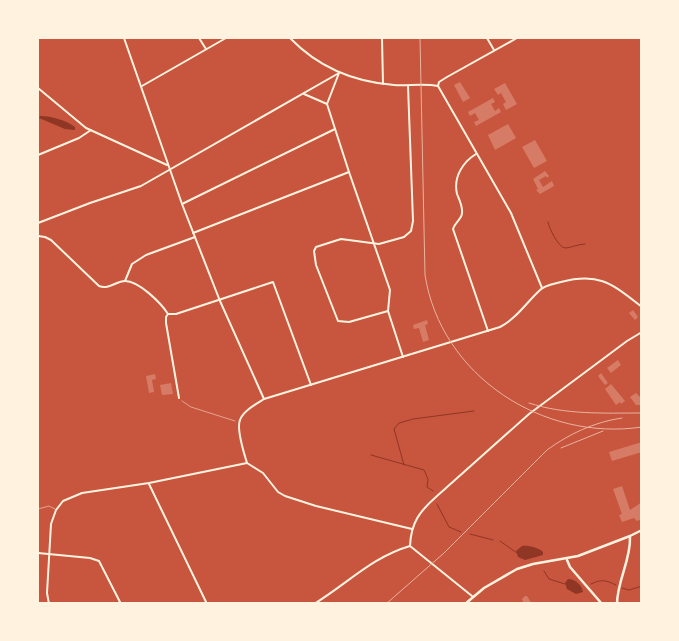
<svg xmlns="http://www.w3.org/2000/svg" width="679" height="641" viewBox="0 0 679 641" font-family="Karla,sans-serif">
	<rect width="100%" height="100%" fill="#c8553d"/>
	<!-- water -->
	<g fill="#8f3625">
		<path d="M40,116C52,116 65,120 75,127V130L65,129L39,118Z"/>
		<path d="M522,546C528,545 539,548 543,552V555L525,560L518,557L516,551Z"/>
		<path d="M568,579C575,579 582,585 583,592L576,594L567,589L565,583Z"/>
	</g>
	<g fill="none" stroke-linecap="round" stroke-linejoin="round">
		<!-- stream -->
		<g stroke="#8f3625" stroke-width="1">
			<path d="M548,222C549,228 558,247 565,248C571,248 578,244 585,244"/>
			<polyline points="371,455 424,470 428,479 427,487 433,491"/>
			<polyline points="404,465 394,429 399,423 413,419 474,411"/>
			<polyline points="437,504 449,527 461,532"/>
			<polyline points="470,534 493,540"/>
			<polyline points="500,541 517,553"/>
			<polyline points="544,571 549,579 565,584"/>
			<path d="M591,584C601,579 606,580 616,585"/>
			<polyline points="622,588 629,590 642,586"/>
		</g>
	</g>
	<!-- building -->
	<g fill="#d67c66">
		<polygon points="460,82 470,98 463,102 454,85"/>
		<polygon points="505,83 517,104 506,110 503,104 506,102 501,93 498,95 494,89"/>
		<polygon points="493,98 495,102 491,104 495,111 499,108 501,112 476,126 474,122 479,120 475,113 470,116 468,112"/>
		<polygon points="508,124 516,138 495,150 488,135"/>
		<polygon points="535,140 547,161 534,168 522,147"/>
		<polygon points="545,171 549,176 547,178 546,176 539,180 543,187 552,181 554,186 540,194 536,190 538,189 533,179"/>
		<polygon points="633,310 638,317 635,320 629,313"/>
		<polygon points="427,320 428,324 425,325 429,340 423,342 419,328 414,329 413,325"/>
		<polygon points="618,360 621,365 611,373 607,368"/>
		<polygon points="601,373 608,383 605,385 598,376"/>
		<polygon points="155,374 156,379 152,380 154,392 149,393 146,376"/>
		<polygon points="171,383 173,394 162,395 160,385"/>
		<polygon points="611,384 625,401 621,404 620,402 616,405 605,389"/>
		<polygon points="636,393 642,399 642,405 636,405 630,397"/>
		<polygon points="642,442 642,452 612,461 609,452"/>
		<polygon points="622,486 630,510 642,502 642,519 637,521 634,518 622,522 619,515 622,514 613,489"/>
		<polygon points="525,596 527,596 532,604 524,604 522,599"/>
	</g>
	<g fill="none" stroke-linecap="round" stroke-linejoin="round">
		<!-- path -->
		<polyline stroke="#fff3e0" stroke-width="0.5" points="182,401 191,407 235,421"/>
		<!-- service -->
		<polyline stroke="#fff3e0" stroke-width="0.5" points="38,509 49,506 55,509"/>
		<!-- minor -->
		<g stroke="#fff3e0" stroke-width="2">
			<polyline points="124,38 182,204 220,301 264,399"/>
			<polyline points="199,38 206,49"/>
			<path d="M290,38C318,67 354,82 394,85C408,86 424,83 438,86L511,213L542,288"/>
			<polyline points="382,38 383,84"/>
			<polyline points="487,38 494,50"/>
			<polyline points="142,86 226,38"/>
			<polyline points="438,86 439,82 447,77 517,38"/>
			<polyline points="38,88 86,128 167,165"/>
			<polyline points="304,94 327,104 339,73"/>
			<polyline points="327,104 349,172 390,290 388,311 403,357"/>
			<path d="M476,154C463,162 453,177 457,194C459,199 463,207 462,213C462,219 455,222 453,229L488,331"/>
			<polyline points="38,155 79,138 91,130"/>
			<polyline points="182,204 335,129"/>
			<polyline points="38,223 90,203 141,186 339,73"/>
			<polyline points="193,233 349,172"/>
			<path d="M38,236L45,237L51,240L99,286C109,290 116,281 125,281C139,281 161,303 168,314"/>
			<polyline points="125,281 132,264 146,255 195,237"/>
			<polyline points="388,311 349,322 338,321 316,265 314,251 316,247 341,239 379,244 404,237 411,231 413,221 408,86"/>
			<polyline points="168,314 176,314 273,282 311,385"/>
			<polyline points="168,314 166,317 166,323 179,398"/>
			<polyline points="149,484 207,604"/>
			<path d="M412,529L316,506L285,496L278,492L263,473L247,463C244,453 236,429 240,420C243,411 256,404 264,399L500,327C517,318 526,303 540,290C545,285 554,284 561,282C600,272 612,284 642,307"/>
			<path d="M410,546C411,522 420,511 437,496L529,414L627,341L642,332"/>
			<polyline points="410,546 472,596"/>
			<polyline points="38,553 90,558 99,561 121,604"/>
			<polyline points="49,604 47,593 51,524 56,510 63,501 82,493 149,483 247,463"/>
			<path d="M314,604C347,584 372,557 410,546"/>
		</g>
		<!-- secondary -->
		<g stroke="#fff3e0" stroke-width="2.5">
			<polyline points="567,560 570,567 602,604"/>
			<polyline points="465,604 484,588 517,569 533,564 578,556 630,536 642,530"/>
			<path d="M617,604C617,581 631,560 630,537"/>
		</g>
		<!-- rail -->
		<g stroke="#e9b49f" stroke-width="1">
			<path d="M420,38L425,275C441,376 543,442 642,427"/>
			<path d="M529,403C565,415 604,413 642,413"/>
			<polyline points="561,448 603,431"/>
			<path d="M386,604L444,553L547,450C569,434 594,422 622,418"/>
		</g>
	</g>
	<!-- border -->
	<rect width="679" height="641" fill="none" stroke="#fff3e0" stroke-width="78"/>
</svg>
